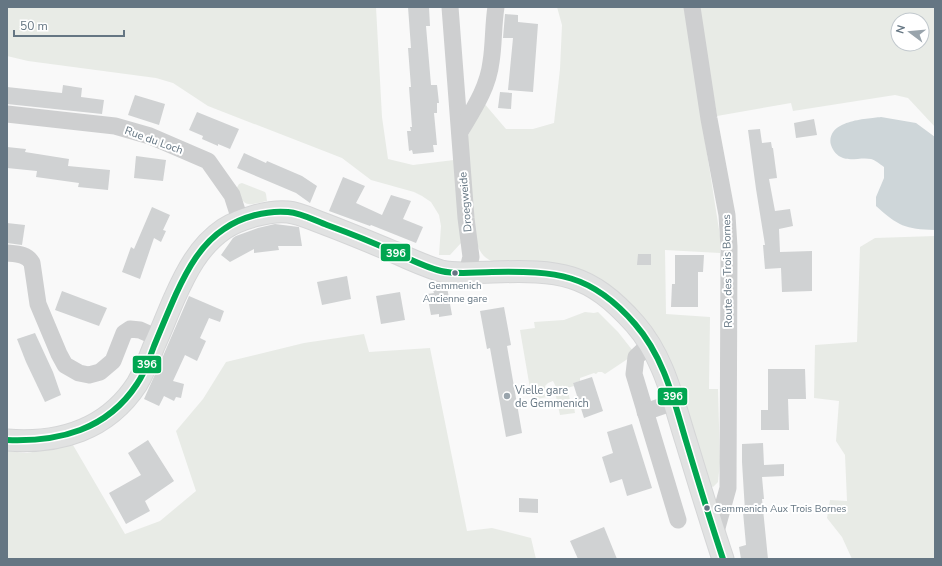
<svg xmlns="http://www.w3.org/2000/svg" width="942" height="566" viewBox="0 0 942 566" font-family="'Nunito Sans',sans-serif">
	<rect width="100%" height="100%" fill="#f9f9f9"/>
	<!-- green -->
	<g fill="#e8ebe6" fill-rule="evenodd">
		<polygon points="7,7 376,7 382,117 388,159 413,165 454,160 461,243 450,255 439,255 441,226 439,215 431,202 422,196 414,192 371,180 342,158 208,106 173,83 156,78 28,61 7,56"/>
		<path d="M557,7H684L720,236V253L665,250L666,314L710,317L709,389H718L720,462L718,482L713,487L708,484L684,398L666,356L622,298L500,265C485,259 480,255 476,240L467,138L483,102L506,129H533L554,123L560,69L562,25Z"/>
		<path d="M698,7H935V127L908,98L895,95L793,111L791,103L717,116ZM898,20H922V44H898Z"/>
		<path d="M242,183L265,192L266,194L267,201C248,205 245,209 236,189L239,184Z"/>
		<polygon points="935,236 935,559 852,559 842,537 827,518 830,500 847,501 845,455 836,441 839,401 814,398 815,345 857,342 860,247 875,238"/>
		<polygon points="585,312 594,313 598,312 618,332 633,351 629,358 605,374 602,372 598,372 596,374 594,373 580,378 580,381 573,383 574,386 567,388 572,408 574,407 575,413 560,415 555,392 557,389 553,381 548,383 545,386 547,397 532,400 520,330 535,328 534,322 564,320"/>
		<polygon points="364,334 369,352 430,348 467,531 492,528 531,538 536,559 7,559 7,451 27,453 73,445 125,534 160,521 196,491 176,431 203,399 226,362 304,343"/>
	</g>
	<!-- water -->
	<path fill="#ced6d9" d="M881,117L916,123L935,137V230C905,229 898,226 876,206V197L884,178V167C880,164 875,160 871,159C862,157 851,161 843,158C837,156 833,151 831,145C826,120 866,119 881,117Z"/>
	<!-- building -->
	<g fill="#d0d2d3">
		<polygon points="408,7 429,7 430,26 426,26 431,85 437,85 439,103 437,103 437,113 434,113 437,145 433,145 434,152 413,154 412,150 409,151 407,131 411,131 410,127 412,127 409,87 411,87 408,48 411,48"/>
		<polygon points="505,14 518,15 518,22 538,24 533,92 508,90 513,38 503,38"/>
		<polygon points="63,85 82,88 81,97 104,100 102,114 7,104 7,87 62,93"/>
		<polygon points="500,92 512,93 511,109 498,108"/>
		<polygon points="135,95 165,104 159,125 128,115"/>
		<polygon points="197,112 239,129 230,149 218,144 218,146 202,139 203,136 189,130"/>
		<polygon points="814,119 817,135 796,138 794,123"/>
		<polygon points="760,129 762,143 771,142 772,148 773,148 777,178 769,179 775,211 790,209 793,226 779,229 780,252 812,251 812,291 782,292 781,268 765,269 763,245 765,245 756,189 748,130"/>
		<polygon points="7,147 26,149 25,152 69,159 68,166 110,170 108,190 78,187 79,183 36,177 37,171 7,168"/>
		<polygon points="244,153 266,163 267,161 302,176 317,186 310,203 296,193 237,168"/>
		<polygon points="136,156 166,160 163,181 134,178"/>
		<polygon points="343,177 365,186 356,203 382,215 391,195 411,201 403,219 423,227 416,243 371,225 370,226 329,211"/>
		<polygon points="152,207 170,215 163,230 166,231 161,242 154,238 140,279 122,272 131,247 134,249"/>
		<polygon points="7,223 25,225 22,245 7,243"/>
		<polygon points="275,224 299,227 302,246 278,246 279,250 254,253 254,249 230,262 221,255 233,238 236,236 258,228"/>
		<polygon points="638,254 651,254 651,265 637,265"/>
		<polygon points="675,255 704,255 703,272 698,272 698,307 671,307 672,284 675,284"/>
		<polygon points="347,276 351,299 322,305 317,282"/>
		<polygon points="447,287 452,315 439,317 439,314 431,315 427,294 434,293 433,290"/>
		<polygon points="62,291 107,308 99,326 55,310"/>
		<polygon points="400,292 405,320 381,324 376,296"/>
		<polygon points="189,296 224,311 220,322 209,318 200,338 206,341 197,361 185,355 173,381 184,384 181,398 176,397 174,401 164,396 159,406 144,399 157,370"/>
		<polygon points="504,307 511,345 507,346 522,433 506,437 490,348 487,349 480,311"/>
		<polygon points="35,333 53,372 61,395 45,402 26,362 17,339"/>
		<polygon points="768,369 805,369 806,399 788,399 789,430 761,430 761,410 768,410"/>
		<polygon points="592,377 603,411 584,418 573,383"/>
		<polygon points="632,424 652,488 627,496 622,479 610,483 602,457 613,453 607,432"/>
		<polygon points="148,440 174,481 145,501 150,511 126,524 109,493 141,475 128,453"/>
		<polygon points="763,443 764,465 784,464 784,476 762,477 764,499 762,499 768,559 741,559 739,547 746,545 743,512 745,511 742,462 742,444"/>
		<polygon points="519,498 538,499 538,513 519,512"/>
		<polygon points="604,527 617,559 578,559 570,541"/>
	</g>
	<g fill="none" stroke-linecap="round" stroke-linejoin="round">
		<defs>
			<path id="major" d="M7,440C59,444 107,430 137,384C144,372 149,359 154,346C161,331 167,315 174,299C186,272 199,246 224,229C239,219 269,210 288,212C299,213 311,219 322,223C346,232 370,242 394,252C409,259 425,266 441,271C458,275 476,272 493,272C559,270 589,272 635,324C664,357 673,400 686,441C698,480 710,520 723,559"/>
		</defs>
		<!-- major casing -->
		<use href="#major" stroke="#d5d6d7" stroke-width="23"/>
		<!-- minor -->
		<g stroke="#cecfd0" stroke-width="17">
			<polyline points="450,7 466,218 471,257 467,272"/>
			<polyline points="692,7 709,119 727,215 729,247 728,488 715,535"/>
			<polyline points="7,114 115,126 150,136 208,161 232,195 240,220"/>
			<path d="M460,132C473,110 488,88 491,62C494,44 493,25 496,7"/>
			<path d="M7,253C17,254 27,254 32,263L38,304L59,354L65,365L79,373L89,375L100,372L113,361L124,333L130,329L140,330L158,338"/>
			<polyline points="650,344 636,357 634,374 678,520"/>
			<polyline points="645,412 674,402"/>
		</g>
		<!-- major -->
		<use href="#major" stroke="#e1e2e2" stroke-width="21"/>
		<defs>
			<path id="bus-1" d="M7,440C59,442 107,430 137,384C145,373 149,359 154,346C161,329 168,312 176,294C187,270 201,244 224,229C241,217 267,210 288,212C301,213 314,220 327,225C349,233 372,242 394,252C409,259 425,267 441,271C458,275 476,272 492,272C556,271 591,273 635,324C664,357 674,401 686,441C698,481 710,520 723,559"/>
		</defs>
		<!-- bus-1 casing -->
		<use href="#bus-1" stroke="#fff" stroke-width="9"/>
		<!-- bus-1 -->
		<use href="#bus-1" stroke="#00a651" stroke-width="6"/>
	</g>
	<!-- markers -->
	<g fill="#657683" stroke="#fff" stroke-width="1.5">
		<circle cx="455" cy="273" r="3.5"/>
		<circle cx="707" cy="508" r="3.5"/>
	</g>
	<circle fill="#99a4ac" stroke="#fff" stroke-width="1.5" cx="507" cy="396" r="4"/>
	<g text-anchor="middle" stroke-width="4" stroke-linejoin="round" paint-order="stroke">
		<!-- bus labels -->
		<g font-size="10" fill="#657683" stroke="#fff">
			<text x="455" y="289">Gemmenich<tspan x="455" dy="13">Ancienne gare</tspan></text>
			<text x="714" y="512" text-anchor="start">Gemmenich Aux Trois Bornes</text>
		</g>
		<!-- street labels -->
		<g font-size="11" fill="#657683" stroke="#fff">
			<text transform="translate(154 140) rotate(20)" y="4">Rue du Loch</text>
			<text transform="translate(465 202) rotate(-95)" y="4">Droegweide</text>
			<text transform="translate(727 271) rotate(-91)" y="4">Route des Trois Bornes</text>
		</g>
		<!-- poi labels -->
		<g font-size="11" fill="#657683" stroke="#fff" text-anchor="start">
			<text x="515" y="394">Vielle gare<tspan x="515" dy="13">de Gemmenich</tspan></text>
		</g>
	</g>
	<g stroke="#fff" stroke-width="1.5">
		<rect x="380" y="243" width="31" height="19" rx="4" fill="#00a651"/>
		<rect x="132" y="355" width="30" height="19" rx="4" fill="#00a651"/>
		<rect x="657" y="387" width="31" height="19" rx="4" fill="#00a651"/>
	</g>
	<g font-size="11" text-anchor="middle" font-weight="bold" fill="#fff">
		<text x="396" y="257">396</text>
		<text x="147" y="368">396</text>
		<text x="673" y="400">396</text>
	</g>
	<!-- border -->
	<rect width="942" height="566" fill="none" stroke="#657683" stroke-width="16"/>
	<!-- north arrow -->
	<g transform="translate(910 32) rotate(286)"><circle r="19" fill="#ffffff" stroke="#c1c8cd"/>
	<path d="M0-3L7 15L0 10L-7 15Z" fill="#99a4ac"/>
	<text y="-6" font-size="11" font-weight="bold" text-anchor="middle" fill="#657683">N</text>
	</g>
	<!-- scale -->
	<path d="M14 30v6h110v-6" fill="none" stroke="#657683" stroke-width="2"/>
	<text x="20" y="30" font-size="12" fill="#657683" stroke="#ffffff" stroke-width="3" paint-order="stroke">50 m</text>
</svg>
